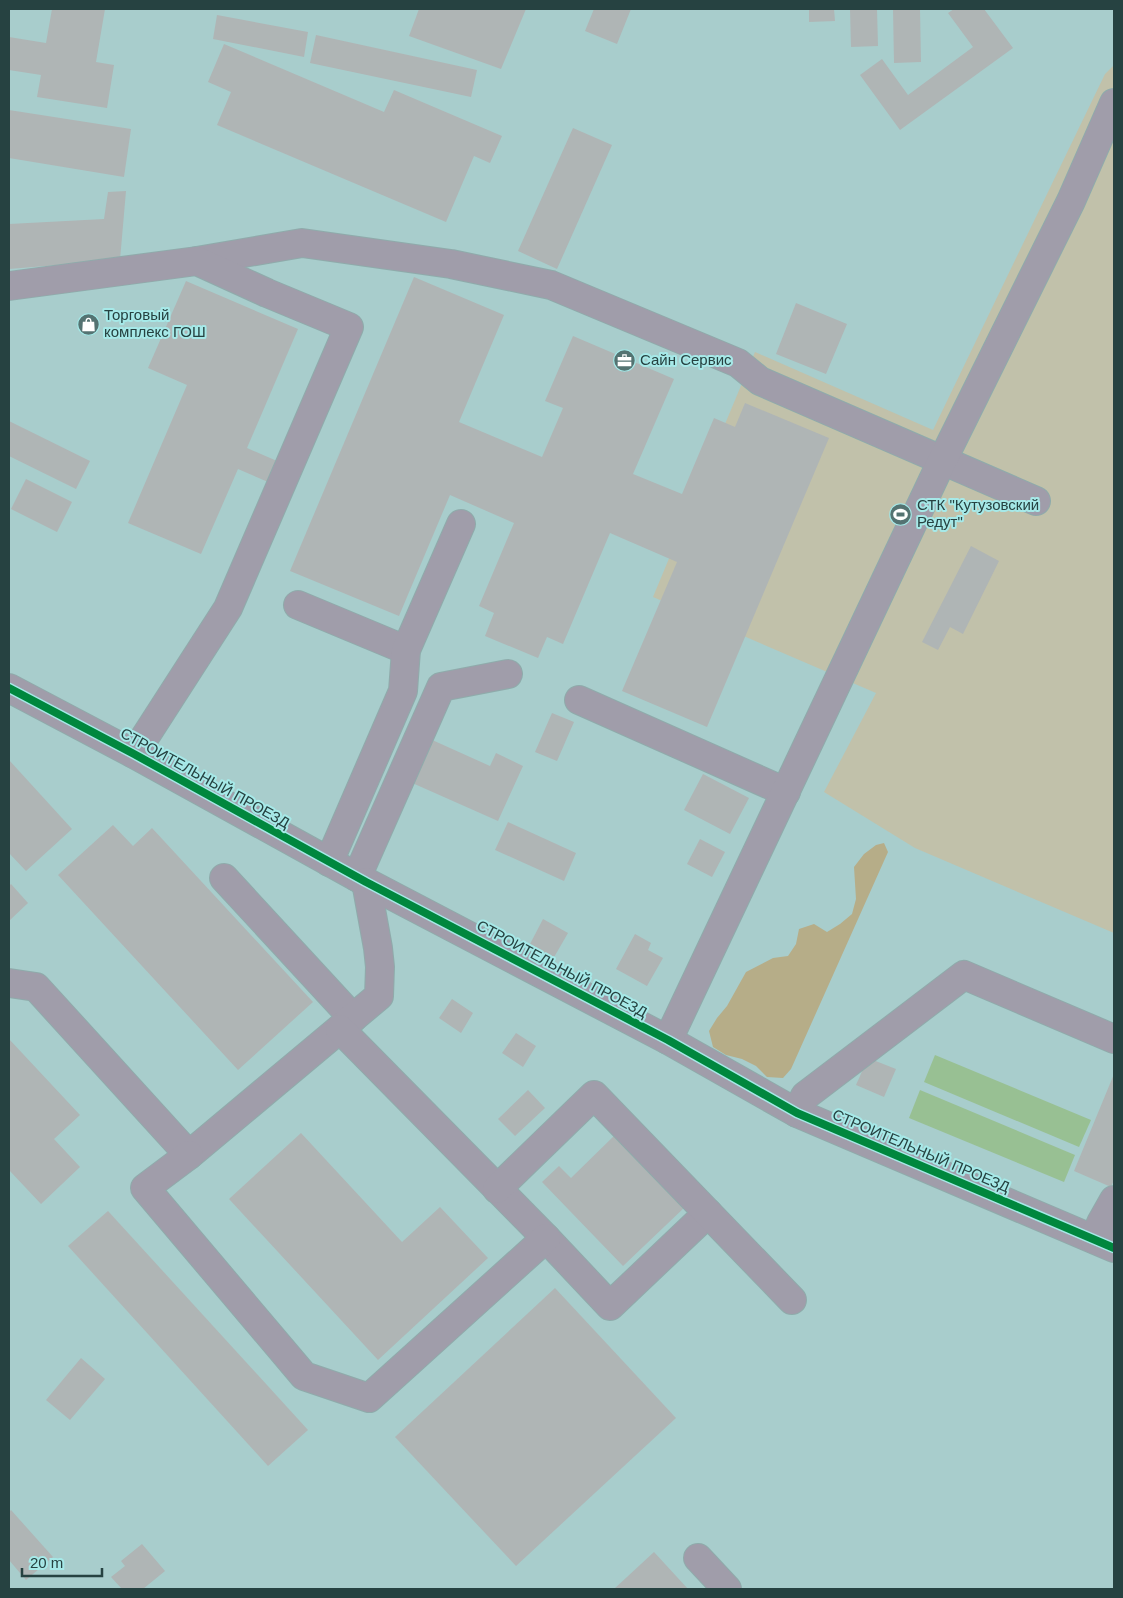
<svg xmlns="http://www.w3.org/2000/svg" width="1123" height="1598" viewBox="0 0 1123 1598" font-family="Arial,sans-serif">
	<rect width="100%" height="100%" fill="#a8cdcc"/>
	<!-- green -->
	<polygon fill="#c1c1aa" points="1114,65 1114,933 915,848 824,792 876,693 653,597 755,352 933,430 1105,74"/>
	<!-- forest -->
	<polygon fill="#b6ad88" points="884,843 888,852 791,1069 783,1078 767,1077 756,1066 742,1059 726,1055 713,1047 709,1031 717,1018 727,1006 746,972 773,958 788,956 796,944 799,929 814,924 827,932 840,924 852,914 856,899 854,867 864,854 876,845"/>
	<!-- water -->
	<g fill="#98c093">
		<polygon points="935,1055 1091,1120 1079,1147 924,1082"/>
		<polygon points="920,1090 1075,1155 1064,1182 909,1118"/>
	</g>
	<!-- building -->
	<g fill="#afb5b5">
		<polygon points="52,9 105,9 96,62 114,65 107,108 37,97 41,75 9,70 9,37 46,43"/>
		<polygon points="419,9 526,9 501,69 409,36"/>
		<polygon points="594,9 631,9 617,44 585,31"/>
		<polygon points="809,9 834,9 835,21 809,22"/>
		<polygon points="850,9 877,9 878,46 851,47"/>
		<polygon points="893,9 920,9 921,62 894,63"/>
		<polygon points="954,9 984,9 1013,48 900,130 860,75 882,59 908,95 973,47 948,13"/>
		<polygon points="217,15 308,32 304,57 213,39"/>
		<polygon points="316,35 477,70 471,97 310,63"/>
		<polygon points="224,44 384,112 394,90 502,136 490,163 474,156 446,222 217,125 231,92 208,82"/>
		<polygon points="9,110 131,129 124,177 9,158"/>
		<polygon points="573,128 612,145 557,269 518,251"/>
		<polygon points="126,191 120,260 9,269 9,224 104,219 108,192"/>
		<polygon points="414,277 504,315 459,422 542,457 563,408 545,401 573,336 674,379 633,474 682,494 714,418 735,427 745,403 829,438 707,727 622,691 677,562 610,533 563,644 547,637 538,658 485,636 494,613 479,606 514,523 450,495 399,616 290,571"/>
		<polygon points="186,281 298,329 247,448 277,461 268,482 238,469 201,554 128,523 187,385 148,368"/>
		<polygon points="796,303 847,324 826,374 776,354"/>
		<polygon points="9,421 90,461 76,489 9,456"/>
		<polygon points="26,479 72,502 57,532 11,509"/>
		<polygon points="971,546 999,561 963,634 950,627 938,650 922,642"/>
		<polygon points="552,713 574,722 557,761 535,752"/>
		<polygon points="430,739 490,766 496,753 523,766 498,821 410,782"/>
		<polygon points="9,760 72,829 26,871 9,853"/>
		<polygon points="703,774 749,798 730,834 684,810"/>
		<polygon points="508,822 576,853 564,881 495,850"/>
		<polygon points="113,825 133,846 152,828 313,1002 238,1070 58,875"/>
		<polygon points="700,839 725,852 712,877 687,864"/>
		<polygon points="11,884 28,903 9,921 9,886"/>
		<polygon points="543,919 568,933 553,959 529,946"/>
		<polygon points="635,934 651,943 648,950 663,958 647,986 616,969"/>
		<polygon points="452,999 473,1013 461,1033 439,1018"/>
		<polygon points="516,1033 536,1046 523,1067 502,1053"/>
		<polygon points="9,1039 80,1115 54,1139 80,1167 41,1204 9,1170"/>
		<polygon points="868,1058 896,1069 884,1097 856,1085"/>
		<polygon points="1114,1074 1114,1180 1111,1187 1074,1171"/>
		<polygon points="528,1090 545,1108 515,1136 498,1119"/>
		<polygon points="301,1133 402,1242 440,1207 488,1258 378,1360 229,1199"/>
		<polygon points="617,1133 686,1206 623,1266 542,1182 559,1166 571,1178"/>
		<polygon points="108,1211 308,1430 268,1466 68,1246"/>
		<polygon points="555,1288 676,1418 516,1566 395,1437"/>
		<polygon points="81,1358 105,1379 70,1420 46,1400"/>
		<polygon points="11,1510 53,1557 26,1580 9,1560 9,1512"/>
		<polygon points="142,1544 165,1571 143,1589 122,1589 111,1577 125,1566 121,1561"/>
		<polygon points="654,1552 688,1589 614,1589"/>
	</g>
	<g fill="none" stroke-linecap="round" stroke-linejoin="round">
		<defs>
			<g id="minor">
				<polyline points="197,261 302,243 451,264 551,285 738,363 760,381 1036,501"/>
				<polyline points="9,286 197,261 267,293 349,327 228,608 134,754"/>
				<polyline points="298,605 406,650"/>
				<polyline points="9,688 134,754 366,882 668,1040 797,1113 1114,1248"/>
				<polyline points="579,700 786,792"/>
				<polyline points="329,862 403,691 406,650 461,524"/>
				<polyline points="357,877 441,687 508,674"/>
				<polyline points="224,878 353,1018"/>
				<polyline points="9,983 36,987 189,1155 379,996 380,967 378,948 366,882"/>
				<polyline points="340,1029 546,1238 610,1306 708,1213"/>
				<polyline points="668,1040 942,461 1071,201 1114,103"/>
				<polyline points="797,1113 805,1096 964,975 1114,1039"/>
				<polyline points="189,1155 145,1188 304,1376 369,1398 546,1238"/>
				<polyline points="497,1189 594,1095 792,1300"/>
				<polyline points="1094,1239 1101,1223 1114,1200"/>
				<polyline points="698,1558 727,1589"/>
			</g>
		</defs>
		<!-- minor casing -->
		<use href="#minor" stroke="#8fabab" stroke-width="30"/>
		<!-- minor -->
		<use href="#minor" stroke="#a09daa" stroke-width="28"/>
		<defs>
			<polyline id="cycleway" points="9,688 134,754 366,882 668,1040 797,1113 1114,1248"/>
		</defs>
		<!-- cycleway casing -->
		<use href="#cycleway" stroke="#a6e9e8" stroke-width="11"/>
		<!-- cycleway -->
		<use href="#cycleway" stroke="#00873e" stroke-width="8"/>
	</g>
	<!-- icons -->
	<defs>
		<symbol id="shop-disc" viewBox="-11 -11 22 22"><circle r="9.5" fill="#547372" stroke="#a6e9e8"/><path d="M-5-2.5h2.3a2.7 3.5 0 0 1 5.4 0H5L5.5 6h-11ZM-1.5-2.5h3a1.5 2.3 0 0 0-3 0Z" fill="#fff"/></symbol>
		<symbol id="office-disc" viewBox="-11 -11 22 22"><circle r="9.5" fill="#547372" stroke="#a6e9e8"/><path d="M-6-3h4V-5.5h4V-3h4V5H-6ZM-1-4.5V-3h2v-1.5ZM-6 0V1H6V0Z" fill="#fff"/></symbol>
		<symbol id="stadium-disc" viewBox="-11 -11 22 22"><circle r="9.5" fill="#547372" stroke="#a6e9e8"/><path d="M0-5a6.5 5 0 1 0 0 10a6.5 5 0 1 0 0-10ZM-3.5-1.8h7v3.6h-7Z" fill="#fff"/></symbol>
	</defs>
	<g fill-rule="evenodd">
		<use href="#shop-disc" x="76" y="312" width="25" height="25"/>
		<use href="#office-disc" x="612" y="348" width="25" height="25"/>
		<use href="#stadium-disc" x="888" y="502" width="25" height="25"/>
	</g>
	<g text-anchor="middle" stroke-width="4" stroke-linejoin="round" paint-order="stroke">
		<!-- poi labels -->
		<g font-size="15" fill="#264241" stroke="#a6e9e8" text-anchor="start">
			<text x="104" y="320">Торговый<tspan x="104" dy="17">комплекс ГОШ</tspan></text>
			<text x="640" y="365">Сайн Сервис</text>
			<text x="917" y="510">СТК "Кутузовский<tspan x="917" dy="17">Редут"</tspan></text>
		</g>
		<!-- street labels -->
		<g font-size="15" fill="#264241" stroke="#a6e9e8">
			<text transform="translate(205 778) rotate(29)" y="5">СТРОИТЕЛЬНЫЙ ПРОЕЗД</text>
			<text transform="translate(562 969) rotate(28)" y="5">СТРОИТЕЛЬНЫЙ ПРОЕЗД</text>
			<text transform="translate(921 1151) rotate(23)" y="5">СТРОИТЕЛЬНЫЙ ПРОЕЗД</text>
		</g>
	</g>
	<!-- border -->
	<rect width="1123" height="1598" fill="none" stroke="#264241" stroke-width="20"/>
	<!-- scale -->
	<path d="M22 1568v8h80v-8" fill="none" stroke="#264241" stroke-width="2.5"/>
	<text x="30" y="1568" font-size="15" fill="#264241" stroke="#a6e9e8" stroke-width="4" paint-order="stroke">20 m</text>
</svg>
